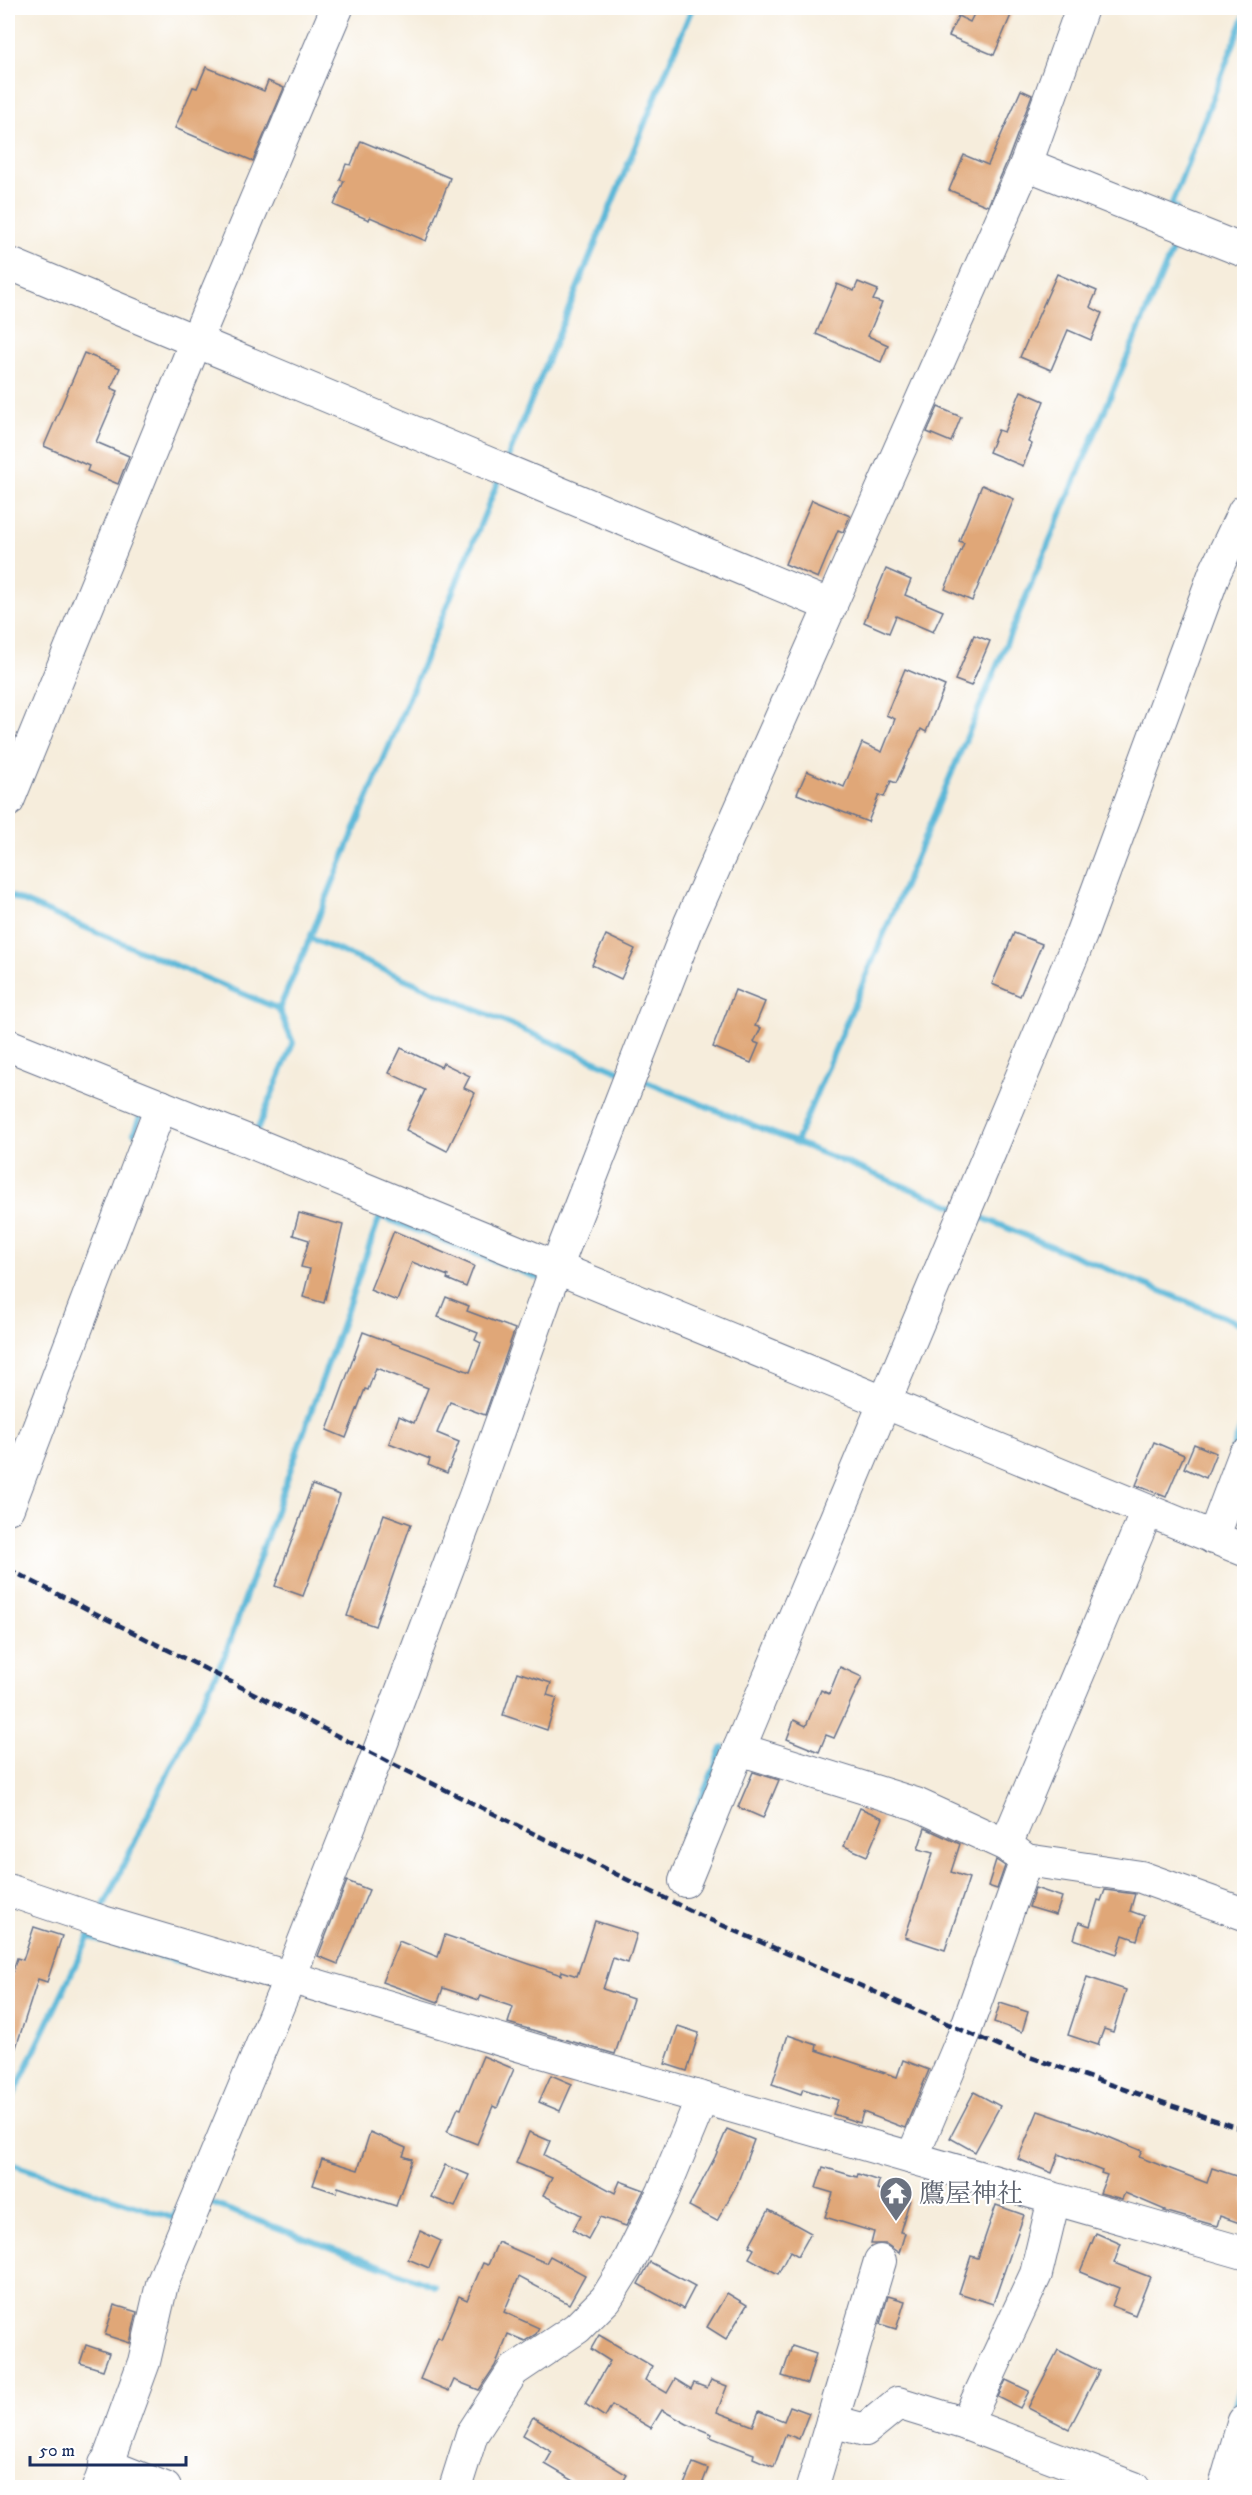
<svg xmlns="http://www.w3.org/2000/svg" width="1252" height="2495" viewBox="0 0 1252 2495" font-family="'IM FELL DW Pica','Noto Serif JP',serif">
	<rect width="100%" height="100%" fill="#fff"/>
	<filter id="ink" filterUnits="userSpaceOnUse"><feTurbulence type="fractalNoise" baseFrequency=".0167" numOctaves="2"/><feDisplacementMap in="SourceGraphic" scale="12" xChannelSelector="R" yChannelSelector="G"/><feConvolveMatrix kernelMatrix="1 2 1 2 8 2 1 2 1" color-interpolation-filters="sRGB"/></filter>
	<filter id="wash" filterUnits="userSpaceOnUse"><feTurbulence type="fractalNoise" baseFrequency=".008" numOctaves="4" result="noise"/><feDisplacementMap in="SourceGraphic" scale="24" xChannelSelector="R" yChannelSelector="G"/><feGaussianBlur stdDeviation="1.35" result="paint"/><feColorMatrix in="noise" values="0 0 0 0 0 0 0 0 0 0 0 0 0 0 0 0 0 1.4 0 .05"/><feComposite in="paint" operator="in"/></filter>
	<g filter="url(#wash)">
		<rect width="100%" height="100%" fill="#f6eddc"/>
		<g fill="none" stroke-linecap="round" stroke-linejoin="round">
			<!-- stream -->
			<g stroke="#5ab7d8" stroke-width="6">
				<polyline points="1176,208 1171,206 1244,17"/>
				<polyline points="506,462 692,8"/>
				<polyline points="8,895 279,1009 310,938 500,477"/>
				<polyline points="310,938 621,1072"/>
				<polyline points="639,1079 958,1208"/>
				<polyline points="134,1133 141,1114 146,1116"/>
				<polyline points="255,1135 293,1043 279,1009"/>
				<polyline points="796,1142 1179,234"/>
				<polyline points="973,1214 1244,1325"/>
				<polyline points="1233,1449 1244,1419"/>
				<polyline points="672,1868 723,1747"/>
				<polyline points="101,1912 225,1655 380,1216 541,1279"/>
				<polyline points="89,1937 194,1965"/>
				<polyline points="8,2107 90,1934"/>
				<polyline points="8,2163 173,2218 176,2212"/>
				<polyline points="205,2201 435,2286"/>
				<polyline points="1232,2417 1244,2380"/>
			</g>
		</g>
		<g id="blocks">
			<!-- building -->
			<g fill="#e0a778">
				<polygon points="977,8 1014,8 994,55 949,36 958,16 970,22"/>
				<polygon points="206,67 264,91 268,81 284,88 253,161 175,128 193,87 197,88"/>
				<polygon points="1021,90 1032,95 1009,157 988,206 949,190 964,155 988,165"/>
				<polygon points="361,141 450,178 426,241 370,217 369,220 334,205 344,181 340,180 346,164 351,165"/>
				<polygon points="1057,274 1097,291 1090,307 1102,313 1091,340 1068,330 1051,370 1020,357"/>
				<polygon points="858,282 878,290 873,300 882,303 868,336 888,345 881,362 816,334 837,284 854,291"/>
				<polygon points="84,353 120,368 111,388 118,391 96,442 129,456 118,484 87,471 89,466 44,446"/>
				<polygon points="1021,391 1044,401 1028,442 1032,444 1023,466 989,452 998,430 1004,432"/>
				<polygon points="938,407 961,417 951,442 927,432"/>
				<polygon points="982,485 1014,499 972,601 945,589 964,543 959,541"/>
				<polygon points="812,500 850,516 843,532 838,530 818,578 785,564"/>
				<polygon points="886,569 911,580 905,595 943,611 933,632 896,616 889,633 864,622"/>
				<polygon points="974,635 990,641 971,686 955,680"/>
				<polygon points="905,669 945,686 926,732 921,729 896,783 891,781 884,797 879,795 868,822 797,794 807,771 844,787 862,743 882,752 895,719 886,715"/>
				<polygon points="1014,933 1042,944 1020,996 992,984"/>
				<polygon points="606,935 635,949 621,979 592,965"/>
				<polygon points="735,990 765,1002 755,1026 761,1028 754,1042 759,1044 751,1063 713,1047"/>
				<polygon points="401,1048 441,1067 443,1063 470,1076 464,1088 475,1093 447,1151 406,1130 425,1090 389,1073"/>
				<polygon points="299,1213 343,1225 324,1303 303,1297 310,1269 301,1267 309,1240 293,1235"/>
				<polygon points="394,1231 474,1266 466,1287 447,1279 448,1276 412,1262 397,1301 370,1290"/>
				<polygon points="446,1297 469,1306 467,1311 515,1329 485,1415 450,1402 437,1433 459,1442 447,1473 428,1465 430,1459 389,1443 399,1416 414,1423 428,1388 376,1368 368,1390 365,1389 346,1438 327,1430 363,1332 470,1372 481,1343 475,1340 478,1333 438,1317"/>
				<polygon points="1154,1442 1184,1455 1166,1497 1136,1485"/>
				<polygon points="1194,1444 1216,1453 1206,1478 1184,1468"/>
				<polygon points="312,1485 340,1495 303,1596 275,1586"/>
				<polygon points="384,1514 411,1524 375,1626 347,1616"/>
				<polygon points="840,1667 862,1677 834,1738 826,1735 819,1752 787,1739 794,1720 806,1726 821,1690 829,1694"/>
				<polygon points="517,1672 551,1683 547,1695 557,1698 547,1730 503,1715"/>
				<polygon points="753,1772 779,1780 763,1818 738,1807"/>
				<polygon points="860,1808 883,1818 867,1856 844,1846"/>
				<polygon points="925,1828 960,1844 951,1872 969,1878 945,1950 905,1937 933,1853 918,1849"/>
				<polygon points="996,1860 1005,1866 997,1889 988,1886"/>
				<polygon points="347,1881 369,1890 338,1964 318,1956"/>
				<polygon points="1035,1888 1062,1897 1056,1915 1029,1907"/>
				<polygon points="1105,1890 1135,1894 1130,1911 1144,1916 1137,1940 1123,1935 1117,1954 1074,1939 1079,1922 1090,1926 1098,1900 1101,1901"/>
				<polygon points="595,1921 637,1934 628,1963 613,1958 603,1989 633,1999 615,2054 508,2023 513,2007 481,1996 479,2000 443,1988 438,2002 382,1982 399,1941 438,1957 445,1935 561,1975 562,1971 577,1976"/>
				<polygon points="34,1927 62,1936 47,1982 38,1979 11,2063 8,2062 8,1986 17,1958 23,1960"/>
				<polygon points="1087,1977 1126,1990 1113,2032 1104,2029 1098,2045 1068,2035"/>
				<polygon points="1000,2003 1028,2012 1022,2032 994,2022"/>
				<polygon points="678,2026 699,2033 687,2071 665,2064"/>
				<polygon points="788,2035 817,2045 816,2050 897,2077 903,2060 929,2070 905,2128 863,2112 860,2123 833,2114 838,2100 803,2089 801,2094 772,2084"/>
				<polygon points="483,2056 514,2069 497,2108 493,2106 477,2144 447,2132 458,2108 461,2109"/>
				<polygon points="551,2075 572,2084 560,2111 539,2102"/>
				<polygon points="974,2092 1000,2106 975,2152 950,2138"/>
				<polygon points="1038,2111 1087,2128 1142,2151 1139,2157 1207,2183 1212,2168 1245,2179 1245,2225 1220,2216 1217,2226 1164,2211 1165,2210 1125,2193 1122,2199 1100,2193 1107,2175 1101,2173 1102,2171 1059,2154 1052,2173 1018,2159"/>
				<polygon points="727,2129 754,2140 737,2184 717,2221 689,2206 715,2157"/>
				<polygon points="370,2132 406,2148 403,2156 412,2159 396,2206 338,2187 337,2193 313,2185 322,2159 358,2170"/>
				<polygon points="529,2132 550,2141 544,2155 615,2193 620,2181 644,2190 626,2226 600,2217 588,2239 573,2230 581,2215 543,2195 552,2178 516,2163"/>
				<polygon points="445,2165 469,2175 455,2207 431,2197"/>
				<polygon points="823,2167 857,2177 858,2174 879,2181 877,2189 910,2199 900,2232 905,2233 899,2253 886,2244 871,2244 874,2232 825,2217 833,2193 816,2188"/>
				<polygon points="996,2205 1024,2215 993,2304 959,2293 971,2256 978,2258"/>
				<polygon points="769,2210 811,2233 798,2256 790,2251 778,2274 749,2258 754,2249 749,2246"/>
				<polygon points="420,2231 441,2241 429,2268 408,2259"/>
				<polygon points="1096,2233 1121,2244 1114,2263 1150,2277 1135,2315 1112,2306 1119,2288 1080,2272"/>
				<polygon points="498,2242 546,2263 550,2256 585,2275 569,2304 519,2277 504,2312 539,2328 536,2334 525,2341 508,2334 495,2366 479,2390 454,2380 449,2391 420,2379 438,2337 441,2339 459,2296 467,2300 483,2263 488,2265"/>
				<polygon points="650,2262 695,2286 683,2309 638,2284"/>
				<polygon points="727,2293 747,2305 726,2339 707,2327"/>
				<polygon points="888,2296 905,2301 896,2329 880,2324"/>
				<polygon points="114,2305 137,2312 130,2343 105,2335"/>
				<polygon points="599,2335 652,2366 645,2380 667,2393 675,2379 691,2389 694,2383 707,2388 711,2380 727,2386 717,2412 753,2426 759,2411 784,2421 790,2406 809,2413 799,2439 786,2434 774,2467 753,2458 754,2454 710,2437 712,2434 687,2424 662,2410 651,2428 612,2405 605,2417 585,2404 610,2361 591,2349"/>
				<polygon points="86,2345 109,2353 103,2370 80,2363"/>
				<polygon points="792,2346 816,2354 807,2384 782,2376"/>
				<polygon points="1058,2350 1099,2371 1069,2429 1028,2408"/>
				<polygon points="1006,2380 1029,2391 1020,2408 998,2397"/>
				<polygon points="533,2417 627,2475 620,2487 584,2487 545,2464 552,2452 523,2435"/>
				<polygon points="693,2463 708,2469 701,2487 683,2487"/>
			</g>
		</g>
	</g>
	<g filter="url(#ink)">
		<use href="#blocks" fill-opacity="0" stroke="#68728a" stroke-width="1.5"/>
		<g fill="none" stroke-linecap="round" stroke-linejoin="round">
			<defs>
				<g id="minor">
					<polyline points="1026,164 1244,251"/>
					<polyline points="8,263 831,606"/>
					<polyline points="8,801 196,341 337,8"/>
					<polyline points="8,1045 243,1139 1244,1550"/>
					<polyline points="8,1508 161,1106"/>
					<polyline points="1213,1538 1244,1456"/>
					<polyline points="1006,1845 1147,1511"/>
					<polyline points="1026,1860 1006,1845 916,1804 739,1749 1081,935 1215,572 1244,511"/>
					<polyline points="685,1881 739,1749"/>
					<polyline points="8,1890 103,1922 535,2050 1244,2253"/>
					<polyline points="912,2158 965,2032 1026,1860 1141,1877 1244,1914"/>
					<polyline points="832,2421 880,2261"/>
					<polyline points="966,2424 1134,2488"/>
					<polyline points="105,2464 165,2488"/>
					<polyline points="98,2488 144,2362 162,2284 286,1987 377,1756 475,1496 556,1268 690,923 1026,164 1082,8"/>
					<polyline points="455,2488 472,2434 513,2371 577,2328 606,2299 627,2265 663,2192 702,2098"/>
					<polyline points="812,2488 832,2421 865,2430 898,2403 966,2424 1036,2274 1054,2199"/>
				</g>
				<polyline id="major" points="1225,2488 1244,2422"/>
			</defs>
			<!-- minor casing -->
			<use href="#minor" stroke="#68728a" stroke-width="34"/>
			<!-- major casing -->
			<use href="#major" stroke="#68728a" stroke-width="35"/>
			<!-- minor -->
			<use href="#minor" stroke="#fff" stroke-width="32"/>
			<!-- major -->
			<use href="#major" stroke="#fff" stroke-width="33"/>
			<!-- rail -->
			<polyline stroke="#1b2f5e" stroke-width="4.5" stroke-dasharray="9 4.5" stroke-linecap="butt" points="8,1569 397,1766 699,1915 1003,2048 1244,2130"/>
		</g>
	</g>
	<!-- icons -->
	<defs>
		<symbol id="temple-pin" viewBox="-11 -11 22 30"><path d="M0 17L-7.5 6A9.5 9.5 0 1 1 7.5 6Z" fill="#6b7280" stroke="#fff"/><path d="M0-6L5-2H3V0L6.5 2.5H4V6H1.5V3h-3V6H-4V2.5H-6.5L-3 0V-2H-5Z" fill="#fff"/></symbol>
	</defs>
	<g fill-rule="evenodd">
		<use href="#temple-pin" x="877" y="2174" width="38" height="52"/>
	</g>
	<g text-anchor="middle" stroke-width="4.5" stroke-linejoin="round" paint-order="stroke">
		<!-- worship labels -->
		<g font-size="26" fill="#5b616d" stroke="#fff" text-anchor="start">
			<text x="919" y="2202">鷹屋神社</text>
		</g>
	</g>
	<!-- margin -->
	<rect width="1252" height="2495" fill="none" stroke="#fff" stroke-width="30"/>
	<!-- scale -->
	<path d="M30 2456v9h156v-9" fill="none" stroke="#1b2f5e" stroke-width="3"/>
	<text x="39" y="2456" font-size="18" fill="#1b2f5e" stroke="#ffffff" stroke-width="4.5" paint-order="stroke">50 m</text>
</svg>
